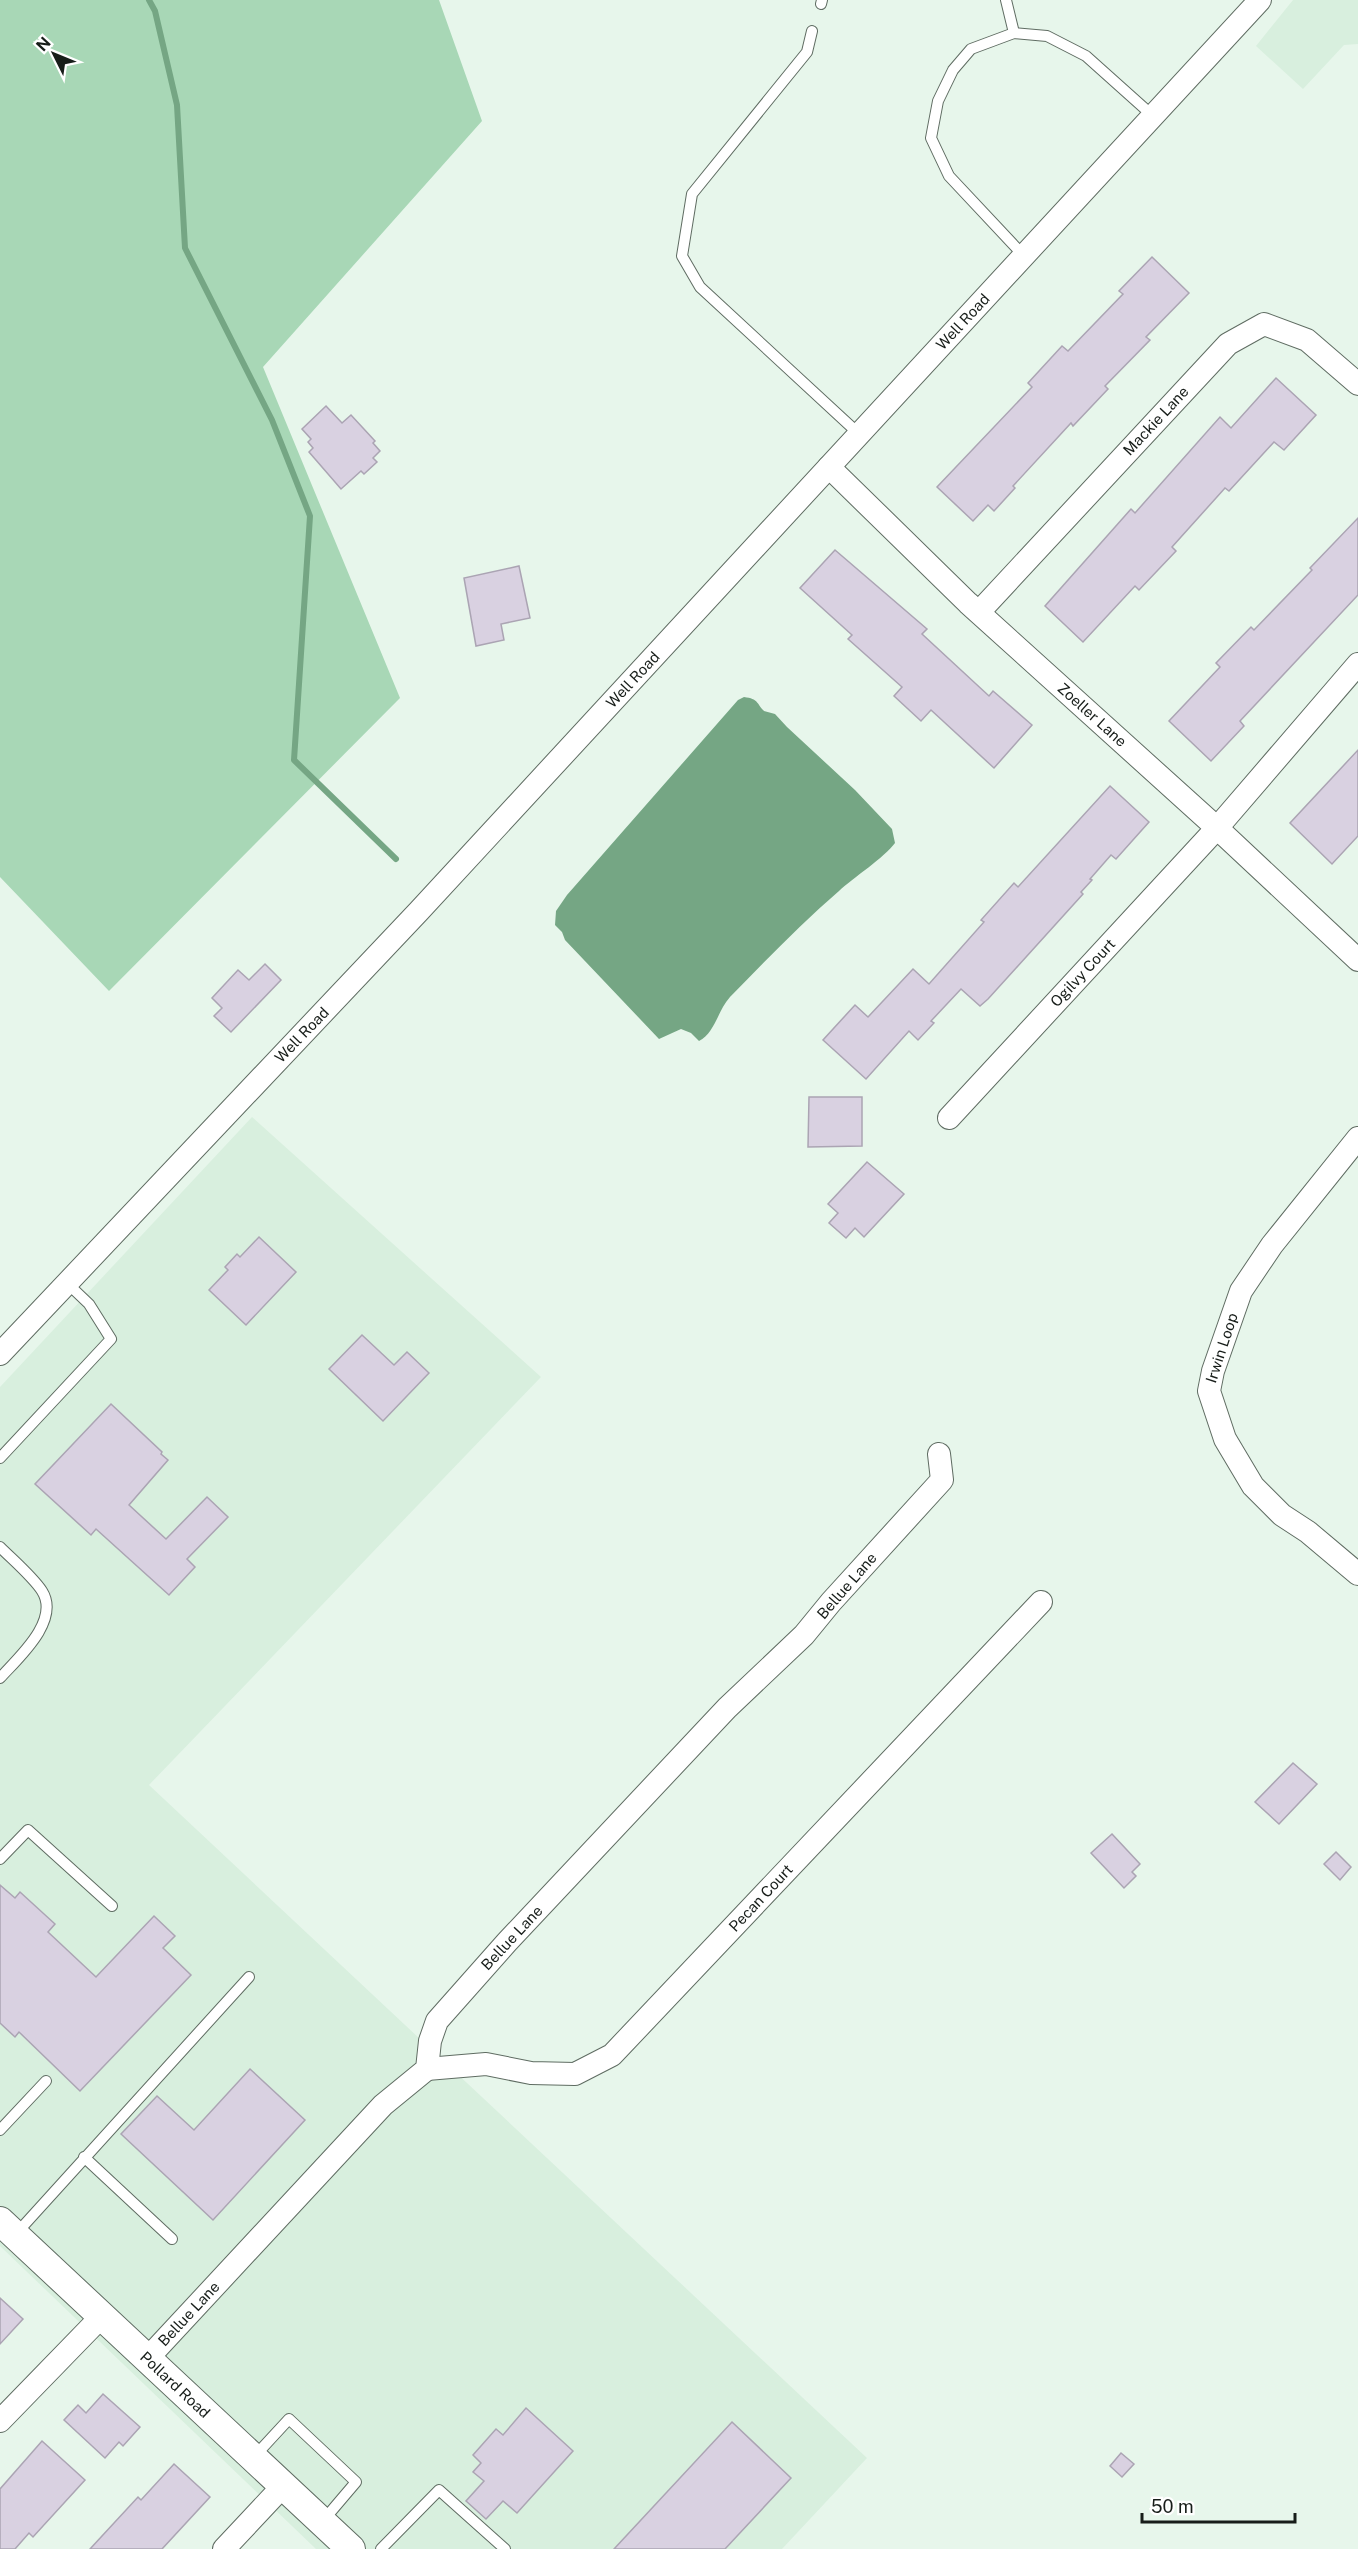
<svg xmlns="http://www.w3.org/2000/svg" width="1358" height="2549" viewBox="0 0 1358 2549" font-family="'Public Sans',sans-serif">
	<rect width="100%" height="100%" fill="#e7f6eb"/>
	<!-- built -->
	<g fill="#d8efde">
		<polygon points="1293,0 1358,0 1358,44 1344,45 1303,89 1256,46"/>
		<polygon points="252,1117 541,1377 149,1785 867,2458 782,2549 316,2549 0,2246 0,1387"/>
	</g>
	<!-- green -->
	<polygon fill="#a8d7b6" points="0,0 439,0 482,121 263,367 400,698 109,991 0,877"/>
	<!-- water -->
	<path fill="#75a684" d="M744,697C759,699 756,703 764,711L775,714L787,727L855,790L892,829L895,843C884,858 854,877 839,891C801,924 765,961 730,997C718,1010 715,1033 699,1041L691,1033L681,1029L659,1039L565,940L562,932L555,925L556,911L567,895L738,700Z"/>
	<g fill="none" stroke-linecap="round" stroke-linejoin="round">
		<!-- stream -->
		<polyline stroke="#75a684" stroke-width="6" points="149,0 155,11 177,105 185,248 272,420 310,516 294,760 396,859"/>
	</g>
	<!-- building -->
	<g fill="#d9d1e1" stroke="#aba4b3" stroke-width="1.5">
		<polygon points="1152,257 1189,293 1146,337 1150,340 1105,386 1108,389 1073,426 1071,423 1013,486 1015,488 994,511 988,505 973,521 937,487 1032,387 1028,383 1062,346 1068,351 1123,294 1119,291"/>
		<polygon points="1276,378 1316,415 1284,450 1274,442 1229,491 1225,488 1172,547 1176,551 1139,590 1135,586 1083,642 1045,606 1131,509 1135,513 1220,417 1231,428"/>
		<polygon points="326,406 342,423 351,415 375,441 373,443 380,451 373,458 377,462 364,474 361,471 341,489 309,452 313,448 308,442 311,439 302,429"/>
		<polygon points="1358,518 1358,595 1240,721 1244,726 1211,761 1169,721 1220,667 1216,663 1251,627 1254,630 1312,570 1310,568"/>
		<polygon points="835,550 927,629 922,634 989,696 993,691 1032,725 994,768 931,710 921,721 894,696 902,687 848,639 852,635 800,588"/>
		<polygon points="519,566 530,618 501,624 504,640 476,646 464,578"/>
		<polygon points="1358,750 1358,836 1332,864 1290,823"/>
		<polygon points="1110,786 1149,822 1116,859 1111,855 1090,879 1092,880 1081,892 1083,894 988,999 980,1006 961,989 931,1021 934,1023 918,1040 909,1031 866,1079 823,1040 855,1005 868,1017 913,969 929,984 984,922 981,920 1014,883 1018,887"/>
		<polygon points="265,964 281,980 231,1032 214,1016 222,1008 212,998 238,970 249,980"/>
		<polygon points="809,1097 862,1097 862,1146 808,1147"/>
		<polygon points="867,1162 904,1194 864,1237 855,1228 846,1238 829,1223 838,1213 828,1204"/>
		<polygon points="259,1237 296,1272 246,1325 209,1290 228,1270 225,1267 237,1254 240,1257"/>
		<polygon points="362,1335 394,1365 407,1352 429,1373 383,1421 329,1369"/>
		<polygon points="111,1404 162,1452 161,1454 168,1460 129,1505 166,1539 207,1497 228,1517 187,1559 195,1567 169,1595 96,1529 91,1535 35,1484"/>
		<polygon points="1293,1763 1317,1784 1279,1824 1255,1802"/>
		<polygon points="1112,1834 1140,1864 1132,1872 1136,1876 1124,1888 1091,1853"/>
		<polygon points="1336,1852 1351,1867 1340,1880 1324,1864"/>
		<polygon points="0,1885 15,1898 20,1892 55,1924 48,1932 96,1977 154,1916 175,1936 163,1948 191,1975 80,2091 19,2032 15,2037 0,2023"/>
		<polygon points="250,2069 305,2120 213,2220 121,2134 157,2096 194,2130"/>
		<polygon points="0,2298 23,2319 0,2344"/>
		<polygon points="103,2394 140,2427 123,2446 119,2442 105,2458 64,2420 78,2405 86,2413"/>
		<polygon points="526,2408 573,2451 517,2513 503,2501 486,2519 466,2501 484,2481 473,2472 481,2463 473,2455 496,2429 503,2435"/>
		<polygon points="732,2422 791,2478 725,2549 614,2549"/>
		<polygon points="42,2441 85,2480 33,2537 29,2533 15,2549 0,2549 0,2489"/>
		<polygon points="1121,2453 1134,2464 1122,2477 1110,2466"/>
		<polygon points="174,2464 210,2497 162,2549 90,2549 138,2497 141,2500"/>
	</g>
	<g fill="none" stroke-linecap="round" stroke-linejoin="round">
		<defs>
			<g id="service">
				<polyline points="1006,0 1014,33"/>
				<polyline points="821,4 822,0"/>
				<polyline points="812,31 807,52 692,194 682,256 700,287 859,434"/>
				<polyline points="1024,256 949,176 931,138 938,101 953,70 971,49 1014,33 1047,36 1086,56 1153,116"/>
				<polyline points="0,1458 111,1339 89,1304 67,1283"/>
				<path d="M0,1547C13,1560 33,1577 42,1591C61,1621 17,1659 0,1678"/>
				<polyline points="0,1859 28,1830 112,1906"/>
				<polyline points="0,2130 46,2081"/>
				<polyline points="84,2157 172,2239"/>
				<polyline points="15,2235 249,1977"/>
				<polyline points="253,2458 289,2419 356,2482 322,2522"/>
				<polyline points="381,2549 439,2490 505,2549"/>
			</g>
			<g id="minor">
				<polyline points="829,467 968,603 1217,828 1358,960"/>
				<polyline points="979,612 1228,344 1264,324 1307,340 1358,384"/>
				<polyline points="949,1118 1217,828 1358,664"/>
				<polyline points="1358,1138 1272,1245 1241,1291 1213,1371 1209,1391 1225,1439 1253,1486 1282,1515 1308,1532 1358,1574"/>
				<polyline points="0,1354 419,911 1260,0"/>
				<polyline points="427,2069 486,2064 531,2073 575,2074 612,2055 1041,1602"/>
				<polyline points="147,2359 383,2105 427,2069 430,2041 437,2021 507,1942 727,1708 804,1635 831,1602 942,1480 939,1454"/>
				<polyline points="0,2421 102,2316"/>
				<polyline points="224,2549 283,2486"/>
			</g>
			<polyline id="tertiary" points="0,2221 351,2549"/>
		</defs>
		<!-- service casing -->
		<use href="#service" stroke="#5f6c62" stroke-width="12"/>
		<!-- minor casing -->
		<use href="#minor" stroke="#5f6c62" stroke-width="24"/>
		<!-- tertiary casing -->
		<use href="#tertiary" stroke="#5f6c62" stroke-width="30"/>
		<!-- service -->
		<use href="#service" stroke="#fff" stroke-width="10"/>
		<!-- minor -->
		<use href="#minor" stroke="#fff" stroke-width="22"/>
		<!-- tertiary -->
		<use href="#tertiary" stroke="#fff" stroke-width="28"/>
	</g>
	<g text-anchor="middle" stroke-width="5" stroke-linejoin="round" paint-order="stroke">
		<!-- street labels -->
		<g font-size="15" fill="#171d19" stroke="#fff">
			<text transform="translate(963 322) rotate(-47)" y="5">Well Road</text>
			<text transform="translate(1156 421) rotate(-47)" y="5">Mackie Lane</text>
			<text transform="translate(633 680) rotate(-47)" y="5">Well Road</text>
			<text transform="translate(1092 715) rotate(42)" y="5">Zoeller Lane</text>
			<text transform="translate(1083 973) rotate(-47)" y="5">Ogilvy Court</text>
			<text transform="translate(302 1035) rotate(-46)" y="5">Well Road</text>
			<text transform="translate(1222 1348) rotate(-72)" y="5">Irwin Loop</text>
			<text transform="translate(847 1586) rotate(-49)" y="5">Bellue Lane</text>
			<text transform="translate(761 1898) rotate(-47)" y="5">Pecan Court</text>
			<text transform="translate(512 1938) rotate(-47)" y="5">Bellue Lane</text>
			<text transform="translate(189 2314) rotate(-47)" y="5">Bellue Lane</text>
			<text transform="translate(175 2385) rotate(43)" y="5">Pollard Road</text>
		</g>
	</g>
	<!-- north arrow -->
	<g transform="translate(54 54) rotate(313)" stroke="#ffffff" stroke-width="4.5" paint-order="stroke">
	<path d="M0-4.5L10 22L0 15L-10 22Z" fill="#171d19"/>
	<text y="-9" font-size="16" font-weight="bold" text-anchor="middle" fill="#171d19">N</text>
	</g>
	<!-- scale -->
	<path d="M1142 2513v9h153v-9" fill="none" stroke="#171d19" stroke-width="3"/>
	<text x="1151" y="2513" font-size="18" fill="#171d19" stroke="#ffffff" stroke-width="4.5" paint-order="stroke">50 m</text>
</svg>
